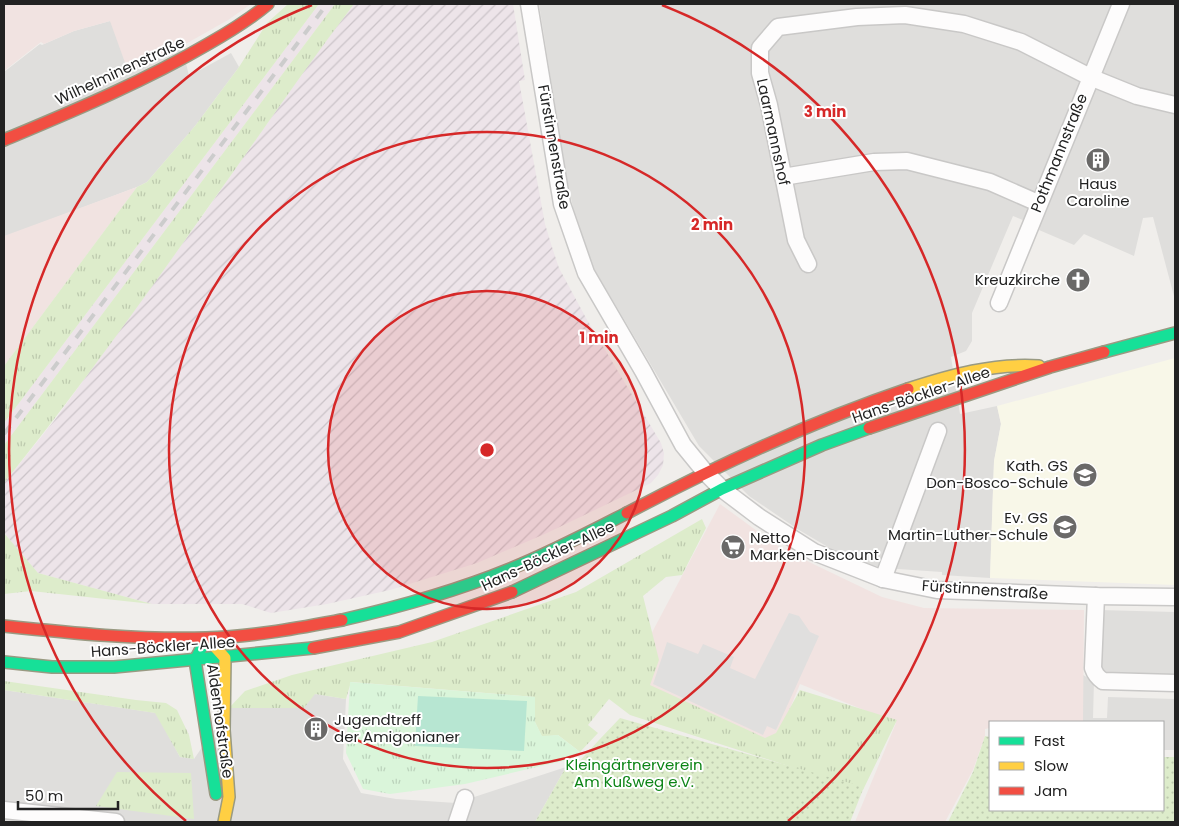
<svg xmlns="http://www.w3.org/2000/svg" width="1179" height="826" viewBox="0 0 1179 826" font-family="Poppins,sans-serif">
	<defs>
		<pattern id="industrial-furrows" width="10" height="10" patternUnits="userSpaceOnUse" patternTransform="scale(1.25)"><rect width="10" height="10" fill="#ede4e9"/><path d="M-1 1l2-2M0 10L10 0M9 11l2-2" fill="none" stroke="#cbc3c8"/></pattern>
		<pattern id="grass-tufts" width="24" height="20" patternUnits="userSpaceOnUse" patternTransform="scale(1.25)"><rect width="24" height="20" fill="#ddeccb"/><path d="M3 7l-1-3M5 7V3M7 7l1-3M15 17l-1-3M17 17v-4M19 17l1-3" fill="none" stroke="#bdcaae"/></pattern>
		<pattern id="park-tufts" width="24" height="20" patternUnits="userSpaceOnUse" patternTransform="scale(1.25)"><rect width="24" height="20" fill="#daf5da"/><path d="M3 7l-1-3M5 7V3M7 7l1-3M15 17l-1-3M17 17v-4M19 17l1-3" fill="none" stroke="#bbd2bb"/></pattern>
		<pattern id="garden-dots" width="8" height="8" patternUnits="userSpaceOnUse" patternTransform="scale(1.25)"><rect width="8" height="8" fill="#ddeccb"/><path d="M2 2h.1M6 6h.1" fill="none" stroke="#bdcaae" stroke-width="1.8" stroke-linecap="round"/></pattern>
	</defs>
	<rect width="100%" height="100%" fill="#f0eeeb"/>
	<!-- residential -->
	<g fill="#dfdedc">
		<polygon points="539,4 1175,4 1175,300 1153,217 1143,218 1134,256 1084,234 1074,245 1039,230 1040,227 1013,216 972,313 972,341 966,351 951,357 960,414 997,406 1001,424 994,461 990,578 942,575 942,572 883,568 845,557 799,530 749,496 699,446 593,267 575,217 566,174"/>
		<polygon points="110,21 182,46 189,76 231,53 239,67 195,126 147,182 137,187 4,237 4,72 40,44 42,45 74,31"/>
		<polygon points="1099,610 1175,612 1175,678 1115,676 1100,672"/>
		<polygon points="1083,675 1094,681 1093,718 1107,718 1108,697 1175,699 1175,750 1163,750 1163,722 1083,722"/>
		<polygon points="4,690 156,713 180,757 194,759 229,708 315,694 346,699 343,759 361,793 396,799 456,803 566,767 535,822 4,822"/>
	</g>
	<!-- commercial -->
	<g fill="#f1e3e1">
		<polygon points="4,4 251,4 228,20 182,46 128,71 110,21 74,31 44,44 41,42 4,71"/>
		<polygon points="137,187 4,366 4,236"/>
		<polygon points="720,504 782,549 882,597 924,608 1084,610 1083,722 990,722 990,728 985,729 985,736 973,770 945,822 855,822 896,723 800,684 772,752 621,691"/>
	</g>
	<!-- industrial -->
	<polygon fill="url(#industrial-furrows)" points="354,4 513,4 525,80 519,81 545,224 552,247 559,268 586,318 661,443 664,453 663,465 658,475 651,483 547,533 477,563 390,590 327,604 271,613 242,604 152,604 38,573 4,533 4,483 54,421 201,218 318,51"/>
	<!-- education -->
	<polygon fill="#f8f7e8" points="1175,358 1175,585 990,578 994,461 1001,424 997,406"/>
	<!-- railway -->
	<polygon fill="#ede4e9" points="319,4 335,4 4,445 4,423"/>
	<!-- grass -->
	<g fill="url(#grass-tufts)">
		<polygon points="288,4 319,4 4,423 4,366 137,187 147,182 195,126 239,67 267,23"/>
		<path d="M335,4H354C301,73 253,145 202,216C138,307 73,397 4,483V445Z"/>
		<polygon points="702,519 706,528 682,575 666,577 643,596 659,660 650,685 765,738 776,733 800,690 897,720 863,790 630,715 609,699 588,725 598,733 580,752 558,735 542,737 535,722 534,697 351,682 346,699 315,694 304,708 229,708 245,691 292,675 432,642 576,592"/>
		<polygon points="4,533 38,573 152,604 31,591 4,594"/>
		<polygon points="4,681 136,700 166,703 177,710 189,735 194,759 180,757 155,713 4,690"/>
		<polygon points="117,772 191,773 194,819 96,806"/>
	</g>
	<!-- park -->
	<polygon fill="url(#park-tufts)" points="350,682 535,697 535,722 542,736 558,735 580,752 571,759 465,784 390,794 363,789 346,753"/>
	<!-- garden -->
	<g fill="url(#garden-dots)">
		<polygon points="620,718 864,787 850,822 535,822 566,767 575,766 599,740"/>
		<polygon points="985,736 990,737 990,810 1163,810 1163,757 1175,757 1175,822 948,822 973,772"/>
	</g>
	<!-- pitch -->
	<polygon fill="#b7e6d2" points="418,696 527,701 524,751 415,746"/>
	<!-- parking -->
	<polygon fill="#e0dfde" points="789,613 799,616 810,632 819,636 776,730 767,726 763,735 653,684 667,642 698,654 703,644 734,657 730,668 755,679"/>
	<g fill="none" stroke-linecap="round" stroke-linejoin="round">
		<defs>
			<g id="street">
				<polyline points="529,4 562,204 586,273 643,371 683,445 705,472 722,489 759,517 814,552 883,579 937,590 1096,596 1175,597"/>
				<polyline points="783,177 874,162 907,161 990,182 1038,203"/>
				<polyline points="808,264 796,240 769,105 760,73 760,48 778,27 857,17 905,15 964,24 1021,42 1090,77 1137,96 1175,105"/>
				<polyline points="999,303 1121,4"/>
				<polyline points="883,579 938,431"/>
				<path d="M1096,596L1093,668C1095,674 1097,677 1103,681L1175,683"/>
				<polyline points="4,810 116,822"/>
				<polyline points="457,822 465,798"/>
			</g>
			<g id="fast">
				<polyline points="1104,352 1175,333"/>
				<polyline points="512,592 672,516 722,489 822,445 869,428"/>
				<path d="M342,620C399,607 456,591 510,569C550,553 588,533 627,513"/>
				<polyline points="202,647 195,660 216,794"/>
				<polyline points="4,662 52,667 114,667 313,648"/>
			</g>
			<g id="slow">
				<path d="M908,389C951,375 993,363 1039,366"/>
				<polyline points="216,648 225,658 224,730 229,797 224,822"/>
			</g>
			<g id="jam">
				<path d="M4,140C73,111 143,82 208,44C229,32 249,20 268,4"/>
				<polyline points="869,428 1050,367 1104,352"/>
				<path d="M627,513C718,465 810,422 908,389"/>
				<path d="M4,626C71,633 139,640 206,638C251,637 298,628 342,620"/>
				<polyline points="313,648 399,632 512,592"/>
			</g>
		</defs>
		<!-- street casing -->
		<use href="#street" stroke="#c9c8c7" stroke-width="19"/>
		<!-- fast casing -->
		<use href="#fast" stroke="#999a82" stroke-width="14"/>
		<!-- slow casing -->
		<use href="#slow" stroke="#999a82" stroke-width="14"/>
		<!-- jam casing -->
		<use href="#jam" stroke="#999a82" stroke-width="14"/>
		<!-- street -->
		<use href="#street" stroke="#fdfcfc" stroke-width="16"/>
		<!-- fast -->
		<use href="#fast" stroke="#16e098" stroke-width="11"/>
		<!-- slow -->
		<use href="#slow" stroke="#ffcf43" stroke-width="11"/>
		<!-- jam -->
		<use href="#jam" stroke="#f24e42" stroke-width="11"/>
		<!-- rail -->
		<polyline stroke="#ccc" stroke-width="4" stroke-dasharray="10 10" stroke-linecap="butt" points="4,434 327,4"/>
	</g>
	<!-- distance rings -->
	<circle cx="487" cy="450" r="159" fill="#d62828" fill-opacity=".12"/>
	<g fill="none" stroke="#d62828" stroke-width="2.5">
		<circle cx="487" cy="450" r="159"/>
		<circle cx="487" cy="450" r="318"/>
		<path d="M186 821A478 478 0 0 1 312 5M662 5A478 478 0 0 1 788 821"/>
	</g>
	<!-- icons -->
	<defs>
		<symbol id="building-disc" viewBox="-11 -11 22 22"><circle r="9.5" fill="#6a6968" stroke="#fff"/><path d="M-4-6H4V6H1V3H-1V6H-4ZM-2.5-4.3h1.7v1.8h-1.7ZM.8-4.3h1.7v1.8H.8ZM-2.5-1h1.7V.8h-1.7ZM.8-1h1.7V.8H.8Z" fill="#fff"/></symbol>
		<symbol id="church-disc" viewBox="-11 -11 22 22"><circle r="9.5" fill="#6a6968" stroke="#fff"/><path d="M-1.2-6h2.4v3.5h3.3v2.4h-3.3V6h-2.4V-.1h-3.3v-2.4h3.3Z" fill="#fff"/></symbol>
		<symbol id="school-disc" viewBox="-11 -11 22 22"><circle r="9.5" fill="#6a6968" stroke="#fff"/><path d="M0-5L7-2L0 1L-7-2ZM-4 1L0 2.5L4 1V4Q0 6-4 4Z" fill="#fff"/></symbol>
		<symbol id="supermarket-disc" viewBox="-11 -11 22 22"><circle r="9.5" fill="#6a6968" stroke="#fff"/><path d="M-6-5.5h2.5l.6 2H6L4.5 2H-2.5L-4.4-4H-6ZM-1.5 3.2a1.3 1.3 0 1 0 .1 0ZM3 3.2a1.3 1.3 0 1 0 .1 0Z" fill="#fff"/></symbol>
	</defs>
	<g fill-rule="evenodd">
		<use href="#building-disc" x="1084" y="146" width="28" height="28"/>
		<use href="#church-disc" x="1064" y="266" width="28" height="28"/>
		<use href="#school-disc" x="1071" y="461" width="28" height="28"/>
		<use href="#school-disc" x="1051" y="513" width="28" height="28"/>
		<use href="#supermarket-disc" x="719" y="533" width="28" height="28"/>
		<use href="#building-disc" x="302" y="715" width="28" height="28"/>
	</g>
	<g text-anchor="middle" stroke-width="4" stroke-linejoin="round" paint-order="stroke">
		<!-- street labels -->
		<g font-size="15" fill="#222" stroke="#fff">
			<text transform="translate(120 71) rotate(-25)" y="5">Wilhelminenstraße</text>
			<text transform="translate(773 132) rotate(78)" y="5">Laarmannshof</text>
			<text transform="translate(554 147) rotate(80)" y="5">Fürstinnenstraße</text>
			<text transform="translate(1059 153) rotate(-68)" y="5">Pothmannstraße</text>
			<text transform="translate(921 395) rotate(-19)" y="5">Hans-Böckler-Allee</text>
			<text transform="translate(548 556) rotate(-25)" y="5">Hans-Böckler-Allee</text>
			<text transform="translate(985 590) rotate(4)" y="5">Fürstinnenstraße</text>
			<text transform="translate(163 647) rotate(-4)" y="5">Hans-Böckler-Allee</text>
			<text transform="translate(220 721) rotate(82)" y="5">Aldenhofstraße</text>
		</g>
		<!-- poi labels -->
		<g font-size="15" fill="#222" stroke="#fff" text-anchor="end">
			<text x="1098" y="189" text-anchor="middle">Haus<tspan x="1098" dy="17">Caroline</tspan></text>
			<text x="1060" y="285">Kreuzkirche</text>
			<text x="1068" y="471">Kath. GS<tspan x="1068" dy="17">Don-Bosco-Schule</tspan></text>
			<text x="1048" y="523">Ev. GS<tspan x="1048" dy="17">Martin-Luther-Schule</tspan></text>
			<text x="750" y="543" text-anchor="start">Netto<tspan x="750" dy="17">Marken-Discount</tspan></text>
			<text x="334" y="725" text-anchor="start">Jugendtreff<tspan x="334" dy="17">der Amigonianer</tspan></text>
		</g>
		<!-- park labels -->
		<g font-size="15" fill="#0c8416" stroke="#fff">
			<text x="634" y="770">Kleingärtnerverein<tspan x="634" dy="17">Am Kußweg e.V.</tspan></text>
		</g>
	</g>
	<circle cx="487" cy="450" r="8" fill="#d62828" stroke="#fff" stroke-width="2.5"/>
	<g font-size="15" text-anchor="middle" font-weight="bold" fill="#d62828" stroke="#fff" stroke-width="4" stroke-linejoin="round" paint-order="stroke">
		<text x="825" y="117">3 min</text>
		<text x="712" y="230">2 min</text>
		<text x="599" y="343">1 min</text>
	</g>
	<!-- border -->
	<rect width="1179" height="826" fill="none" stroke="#222222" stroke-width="10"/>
	<!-- legend -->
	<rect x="989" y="721" width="175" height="90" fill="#ffffff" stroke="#a7a7a7"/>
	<rect x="999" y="737" width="25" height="8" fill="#16e098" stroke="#a7a7a7"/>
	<text x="1034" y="746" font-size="15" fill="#222222">Fast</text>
	<rect x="999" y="762" width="25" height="8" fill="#ffcf43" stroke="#a7a7a7"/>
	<text x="1034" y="771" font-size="15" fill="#222222">Slow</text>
	<rect x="999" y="787" width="25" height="8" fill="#f24e42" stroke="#a7a7a7"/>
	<text x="1034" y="796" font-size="15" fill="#222222">Jam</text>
	<!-- scale -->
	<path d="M18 801v8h100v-8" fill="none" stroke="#222222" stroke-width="2.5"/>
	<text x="25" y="801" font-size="15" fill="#222222" stroke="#ffffff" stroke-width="4" paint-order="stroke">50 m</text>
</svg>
